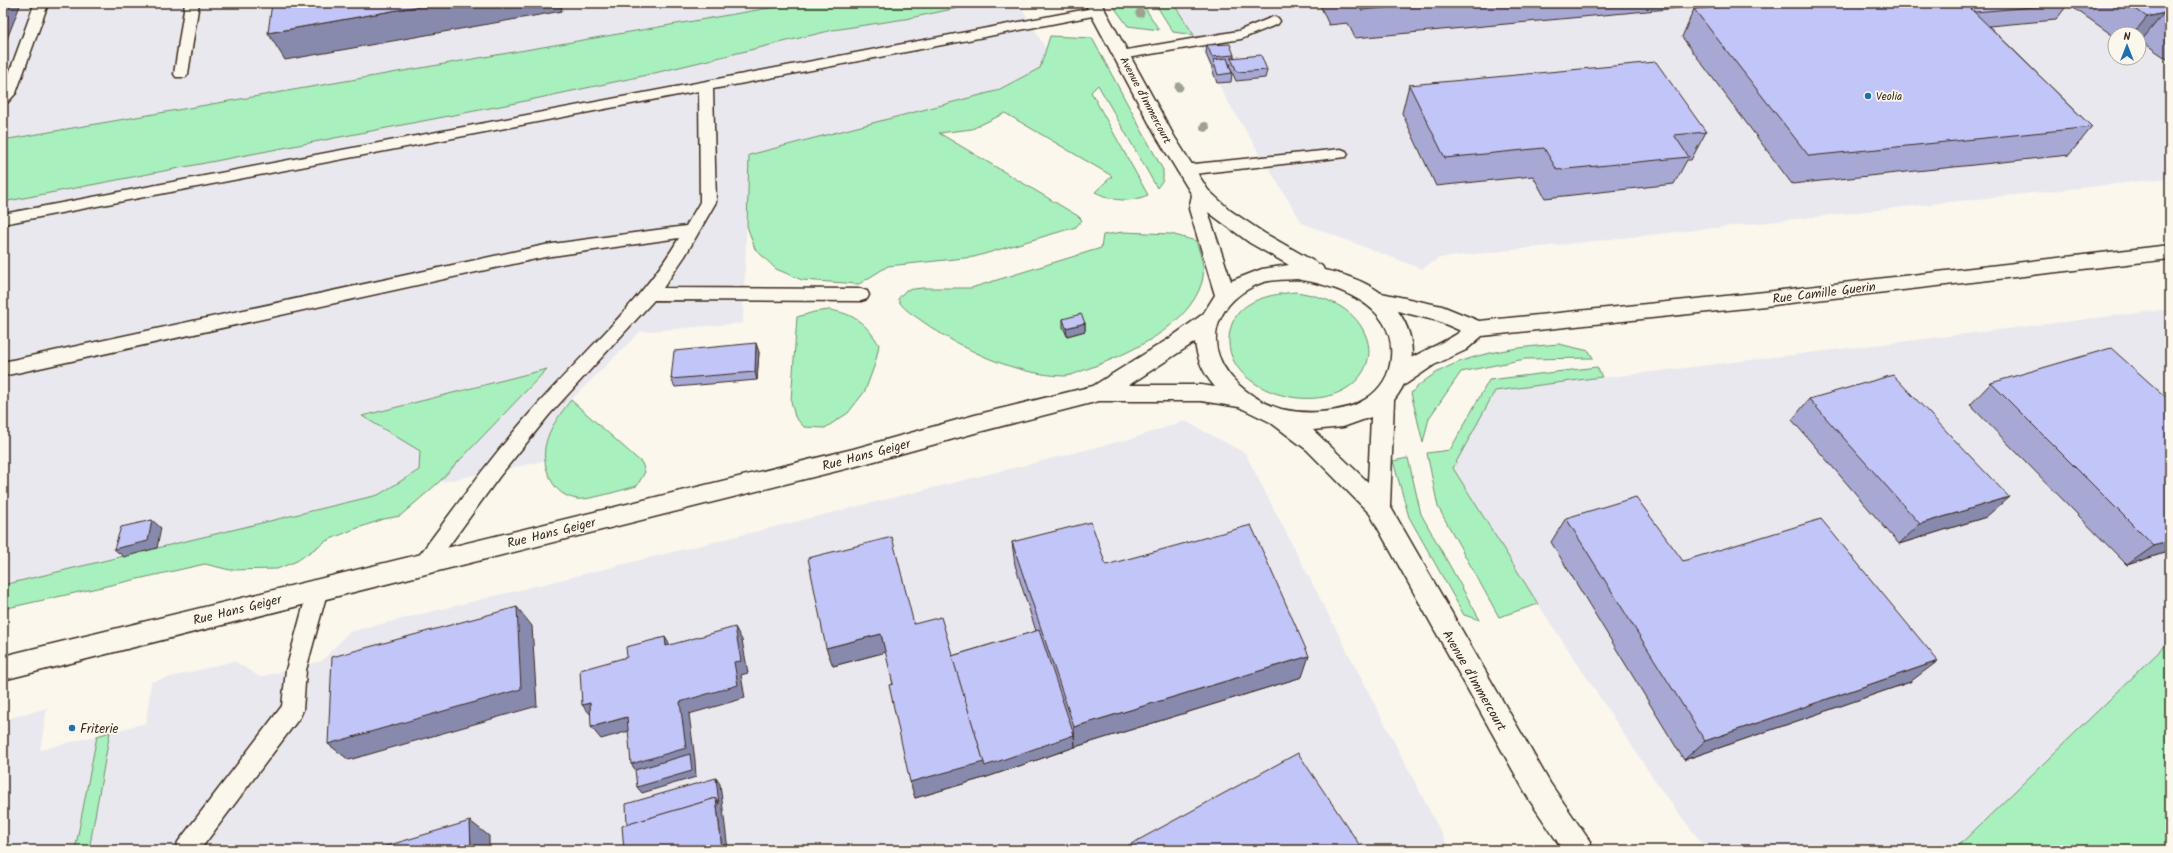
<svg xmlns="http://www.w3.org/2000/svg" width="2173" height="853" viewBox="0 0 2173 853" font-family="Kalam,sans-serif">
	<rect width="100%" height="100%" fill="#fbf7ec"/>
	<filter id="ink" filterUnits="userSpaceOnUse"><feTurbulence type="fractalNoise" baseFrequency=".025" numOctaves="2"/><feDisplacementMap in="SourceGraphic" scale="8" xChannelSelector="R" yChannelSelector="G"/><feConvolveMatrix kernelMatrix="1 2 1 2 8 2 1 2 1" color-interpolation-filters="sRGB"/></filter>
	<g filter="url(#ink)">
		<!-- built -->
		<g fill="#eae8ef" fill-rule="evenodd">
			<polygon points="3,3 798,3 3,140"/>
			<polygon points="982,3 1019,3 1046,49 1040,68 996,91 749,155 743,323 640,332 571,400 556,419 546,440 544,461 378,495 3,585 3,202 511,104 638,77 833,30 905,19"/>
			<path d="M1173,3H2170V178L1439,258L1422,269L1302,223L1224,95L1199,42ZM2115,34H2139V58H2115Z"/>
			<polygon points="2170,309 2170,850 1707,850 1661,790 1538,604 1453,468 1495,391"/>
			<polygon points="1185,421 1245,453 1450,850 3,850 3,720 47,708 40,750 110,732 146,723 151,682 234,661 260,677 322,661 349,632 1134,438"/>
		</g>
		<!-- green -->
		<g fill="#a8f0bd" stroke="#728d6e">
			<polygon points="798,3 982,3 905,19 833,30 638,77 511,104 3,202 3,140"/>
			<polygon points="1111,3 1142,3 1159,30 1128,26"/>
			<polygon points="1155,3 1173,3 1194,35 1173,32"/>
			<path d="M1050,36L1092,38L1163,170V180L1157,188L1098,85L1091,92L1148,195C1129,203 1113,201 1095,192L1112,176L1005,113L972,129L939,133L1078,216L1082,220L1076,227L974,257L888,266L859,284L802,280L776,269L755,249L747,226L749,155L996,91L1040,68Z"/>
			<path d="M1123,232L1171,234L1196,241C1200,254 1206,268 1202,282C1189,326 1130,353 1090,368C1083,370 1072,376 1064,376C1015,375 961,349 922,321C914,315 902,309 898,299L906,290L922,288H971L1101,248L1103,235Z"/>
			<path d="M1296,292C1323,296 1354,307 1365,334C1371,347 1370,360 1363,372C1330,426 1208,391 1232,324C1241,299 1273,294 1296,292Z"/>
			<path d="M829,310C853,313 867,324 879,345L875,364L865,391L848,413L825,428L804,427L795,417L791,401L797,317L814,312Z"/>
			<path d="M1559,344L1589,351L1593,358L1525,359L1461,372L1429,418L1423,443L1411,393C1447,354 1510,348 1559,344Z"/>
			<polygon points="1597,367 1602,377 1495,391 1453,468 1538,604 1499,617 1438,507 1427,453 1450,450 1489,380"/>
			<polygon points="547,369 438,483 400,516 384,519 352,530 326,541 297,561 277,569 230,570 205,564 3,609 3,585 378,495 419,470 420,451 362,416"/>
			<path d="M571,400L642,463L645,472L637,486C625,489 587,501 577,499C565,497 557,491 551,480C535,449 551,425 571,400Z"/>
			<polygon points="1408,458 1421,514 1480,620 1464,615 1409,517 1393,461"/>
			<polygon points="2170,641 2170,850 1954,850"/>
			<polygon points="110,732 89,850 75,850 97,736"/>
		</g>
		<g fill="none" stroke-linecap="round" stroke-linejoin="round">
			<defs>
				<g id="lane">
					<polygon points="32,3 48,4 16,93 8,102 3,103 3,90 34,5"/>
					<polygon points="185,3 199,3 188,74 186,77 176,77 174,74"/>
					<path d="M1098,7L1103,8L1105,11L1103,14L713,89L716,202L685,256L663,288L861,289L867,291L869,295L867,299L861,301L654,300L549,415L499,477L432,569L425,571L418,569L415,563L418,557C457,505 494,452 538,404C586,350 642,301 679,238L545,257L3,376V362L545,245L686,226L700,202L699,91L3,224V214Z"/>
					<polygon points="1273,17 1278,18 1280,21 1278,24 1241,39 1121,59 1114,55 1121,51 1238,31"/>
					<polygon points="1341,149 1346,151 1348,154 1346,157 1185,175 1180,174 1177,170 1180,166 1185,165"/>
					<polygon points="318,580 325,583 328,589 306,670 303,710 300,717 200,850 175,850 178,842 282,706 286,670 308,589 311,583"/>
				</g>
				<path id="street" d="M2170,245V259L1765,306L1482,336L1466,350L1434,365L1406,384L1398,386L1390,384L1387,378C1398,358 1442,346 1461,331L1438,321L1365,303L1362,298L1365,293L1372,291L1442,306L1479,321L1765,292Z"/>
				<path id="secondary" d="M1085,3H1101L1174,136L1208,190L1231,211L1264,233L1322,266L1324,270C1343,274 1362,280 1378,291C1416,320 1423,363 1394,400L1390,506L1550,783L1589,840L1593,850H1563L1530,801L1370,514L1307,450L1270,422L1239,407L1201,401H1099L975,433L853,467L3,680V656L853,449L975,415L1093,386L1170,338L1203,314L1215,295L1189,209L1192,195L1156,136ZM1208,212L1250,243L1289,265L1262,269L1231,281ZM1297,279C1338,286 1396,305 1391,357C1390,375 1381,389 1366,399C1352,408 1337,411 1320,412C1307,413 1294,412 1281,409C1242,397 1200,358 1222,315C1230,300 1245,289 1261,283C1273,279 1285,280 1297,279ZM1195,342C1197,359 1203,373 1215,387L1201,385H1129ZM1371,417L1368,482L1313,430L1343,427Z"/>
			</defs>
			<!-- lane casing -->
			<use href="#lane" stroke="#3b2a1e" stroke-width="3"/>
			<!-- street casing -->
			<use href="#street" stroke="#3b2a1e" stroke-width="3"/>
			<!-- secondary casing -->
			<use href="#secondary" stroke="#3b2a1e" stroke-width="3"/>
			<!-- lane -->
			<use href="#lane" fill="#fbf7ec" fill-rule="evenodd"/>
			<!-- street -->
			<use href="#street" fill="#fbf7ec" fill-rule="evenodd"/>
			<!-- secondary -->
			<use href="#secondary" fill="#fbf7ec" fill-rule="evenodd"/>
		</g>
		<!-- trees -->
		<g fill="#a0a291">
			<circle cx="1140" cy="13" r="4.5"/>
			<circle cx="1179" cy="87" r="4.5"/>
			<circle cx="1205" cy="127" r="5"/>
		</g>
		<!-- wall -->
		<g fill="#a7a9d4" stroke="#3b2a1e">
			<polygon points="1319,3 1733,3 1355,38 1348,23 1329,25"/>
			<polygon points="1765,3 2170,3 2170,61 2141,41 2139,34 2115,34 2115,37 2068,4 2056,20 1989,26 2092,127 2069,155 1792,184 1682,37 1694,9"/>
			<polygon points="1207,45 1234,55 1234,58 1267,70 1265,78 1236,81 1230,67 1231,64 1229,64 1232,73 1231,82 1217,83 1212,69 1212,66 1211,66 1206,54"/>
			<polygon points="1409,85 1706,132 1691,160 1687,160 1674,184 1545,198 1533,176 1436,186 1402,113"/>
			<polygon points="1063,319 1085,323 1085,331 1067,336 1063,327"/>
			<polygon points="759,352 757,380 675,387 671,379"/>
			<polygon points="1991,383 2170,401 2170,551 2127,565 1970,405"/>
			<polygon points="1809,399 1986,517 1899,544 1792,420"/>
			<polygon points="1566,518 1683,561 1910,682 1684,760 1551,542"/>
			<polygon points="1012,542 1106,565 1302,677 1075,747 987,777 915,798 893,684 886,652 833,666 914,624 952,656 1036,631 1015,565"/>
		</g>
		<!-- shaded-wall -->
		<g fill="#888aad" stroke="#3b2a1e">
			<polygon points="3,3 21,3 3,49"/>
			<polygon points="437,3 561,3 562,11 285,60 268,33"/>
			<polygon points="2164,13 2141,41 2139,41 2139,34 2133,34 2147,17"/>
			<polygon points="1085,323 1085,331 1067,336 1066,328"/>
			<polygon points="756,343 759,352 757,380 755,372"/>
			<polygon points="2009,497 1986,517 1899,544 1920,524"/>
			<polygon points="152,520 161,528 157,548 124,557 114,549"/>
			<polygon points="2170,541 2170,551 2127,565 2154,546"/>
			<polygon points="517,607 532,626 537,706 349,760 328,744"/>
			<polygon points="735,627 742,640 748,673 741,675 745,698 689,714 695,760 696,777 642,793 637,787 640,776 631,764 680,702"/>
			<polygon points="881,634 886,652 833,666 826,648"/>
			<polygon points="665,637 673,650 666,646"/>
			<polygon points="1309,656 1302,677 1075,747 1074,727"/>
			<polygon points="1938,661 1910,682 1684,760 1705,741"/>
			<polygon points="590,703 593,717 582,705"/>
			<polygon points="627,717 636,729 601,739 591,727"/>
			<polygon points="1074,735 1075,747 987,777 915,798 910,782"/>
			<polygon points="716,778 720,784 728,850 722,850 716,798"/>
			<polygon points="470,821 489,836 489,850 471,850"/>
		</g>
		<!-- building -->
		<g fill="#c2c5f7" stroke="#3b2a1e">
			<polygon points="272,3 437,3 268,33"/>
			<polygon points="1357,3 1440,3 1361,10"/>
			<polygon points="1765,3 1965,3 2092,127 1809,156 1694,9"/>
			<polygon points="1965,3 2067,3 2068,4 1975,12"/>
			<polygon points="2127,3 2170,3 2170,17 2164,13 2147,17"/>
			<polygon points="1230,44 1234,55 1212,57 1207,45"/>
			<polygon points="1261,55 1267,70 1237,72 1231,58"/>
			<polygon points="1227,58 1232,73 1218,75 1213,60"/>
			<polygon points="1656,62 1706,132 1674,135 1689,157 1557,170 1544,148 1445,158 1409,85"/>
			<polygon points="1081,314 1085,323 1066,328 1063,319"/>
			<polygon points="756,343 755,372 671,379 674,351"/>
			<polygon points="2111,348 2170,401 2170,541 2154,546 1991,383"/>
			<polygon points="1893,375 2009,497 1920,524 1809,399"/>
			<polygon points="1636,497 1683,561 1821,519 1938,661 1705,741 1566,518"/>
			<polygon points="152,520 148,541 114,549 121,527"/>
			<polygon points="1091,522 1106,565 1251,525 1309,656 1074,727 1012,542"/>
			<polygon points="892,537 914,624 941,617 984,762 910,782 889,685 893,684 881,634 826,648 808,558"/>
			<polygon points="517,607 521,689 328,744 332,657"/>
			<polygon points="735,627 741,661 734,662 738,685 680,702 686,748 631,764 627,717 591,727 590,703 582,705 580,670 627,657 626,647 665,637 666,646"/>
			<polygon points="1039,630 1074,735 985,766 952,656"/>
			<polygon points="1298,753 1363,850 1120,850"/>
			<polygon points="690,754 692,771 637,787 635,770"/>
			<polygon points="716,778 719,804 716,798 627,825 626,804"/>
			<polygon points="716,798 722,850 624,850 622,826"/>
			<polygon points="470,821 471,850 373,850"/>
			<polygon points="227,846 234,850 224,850"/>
		</g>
	</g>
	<!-- markers -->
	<g fill="#1f6fb2" stroke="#fbf7ec" stroke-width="1.5">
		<circle cx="1868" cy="96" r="4"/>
		<circle cx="72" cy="728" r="4"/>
	</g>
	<g text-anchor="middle" stroke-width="3.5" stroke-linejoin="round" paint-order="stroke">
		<!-- far-poi labels -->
		<g font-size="11" fill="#3b2a1e" stroke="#fbf7ec" text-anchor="start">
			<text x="1876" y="100">Veolia</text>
		</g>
		<!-- far-street labels -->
		<g font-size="11" fill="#3b2a1e" stroke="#fbf7ec">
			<text transform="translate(1146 100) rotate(62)" y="4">Avenue d'Immercourt</text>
		</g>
		<!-- street labels -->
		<g font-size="13" fill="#3b2a1e" stroke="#fbf7ec">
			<text transform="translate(1824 292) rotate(-7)" y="5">Rue Camille Guerin</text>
			<text transform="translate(866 454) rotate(-15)" y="5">Rue Hans Geiger</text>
			<text transform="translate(551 532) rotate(-14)" y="5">Rue Hans Geiger</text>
			<text transform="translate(237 609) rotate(-14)" y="5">Rue Hans Geiger</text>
			<text transform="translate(1475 680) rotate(60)" y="5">Avenue d'Immercourt</text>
		</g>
		<!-- poi labels -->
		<g font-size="13" fill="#3b2a1e" stroke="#fbf7ec" text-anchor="start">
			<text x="80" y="733">Friterie</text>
		</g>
	</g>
	<!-- margin -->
	<rect width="2173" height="853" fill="none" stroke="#fbf7ec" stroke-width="16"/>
	<rect x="8" y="8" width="2157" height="837" fill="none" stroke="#3b2a1e" stroke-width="1.5" filter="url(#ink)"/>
	<!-- north arrow -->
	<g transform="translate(2127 46)"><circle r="19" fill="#fbf7ec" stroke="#aea59a"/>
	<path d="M0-3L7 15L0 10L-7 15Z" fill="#1f6fb2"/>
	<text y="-6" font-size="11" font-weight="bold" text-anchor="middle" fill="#3b2a1e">N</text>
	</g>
</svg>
